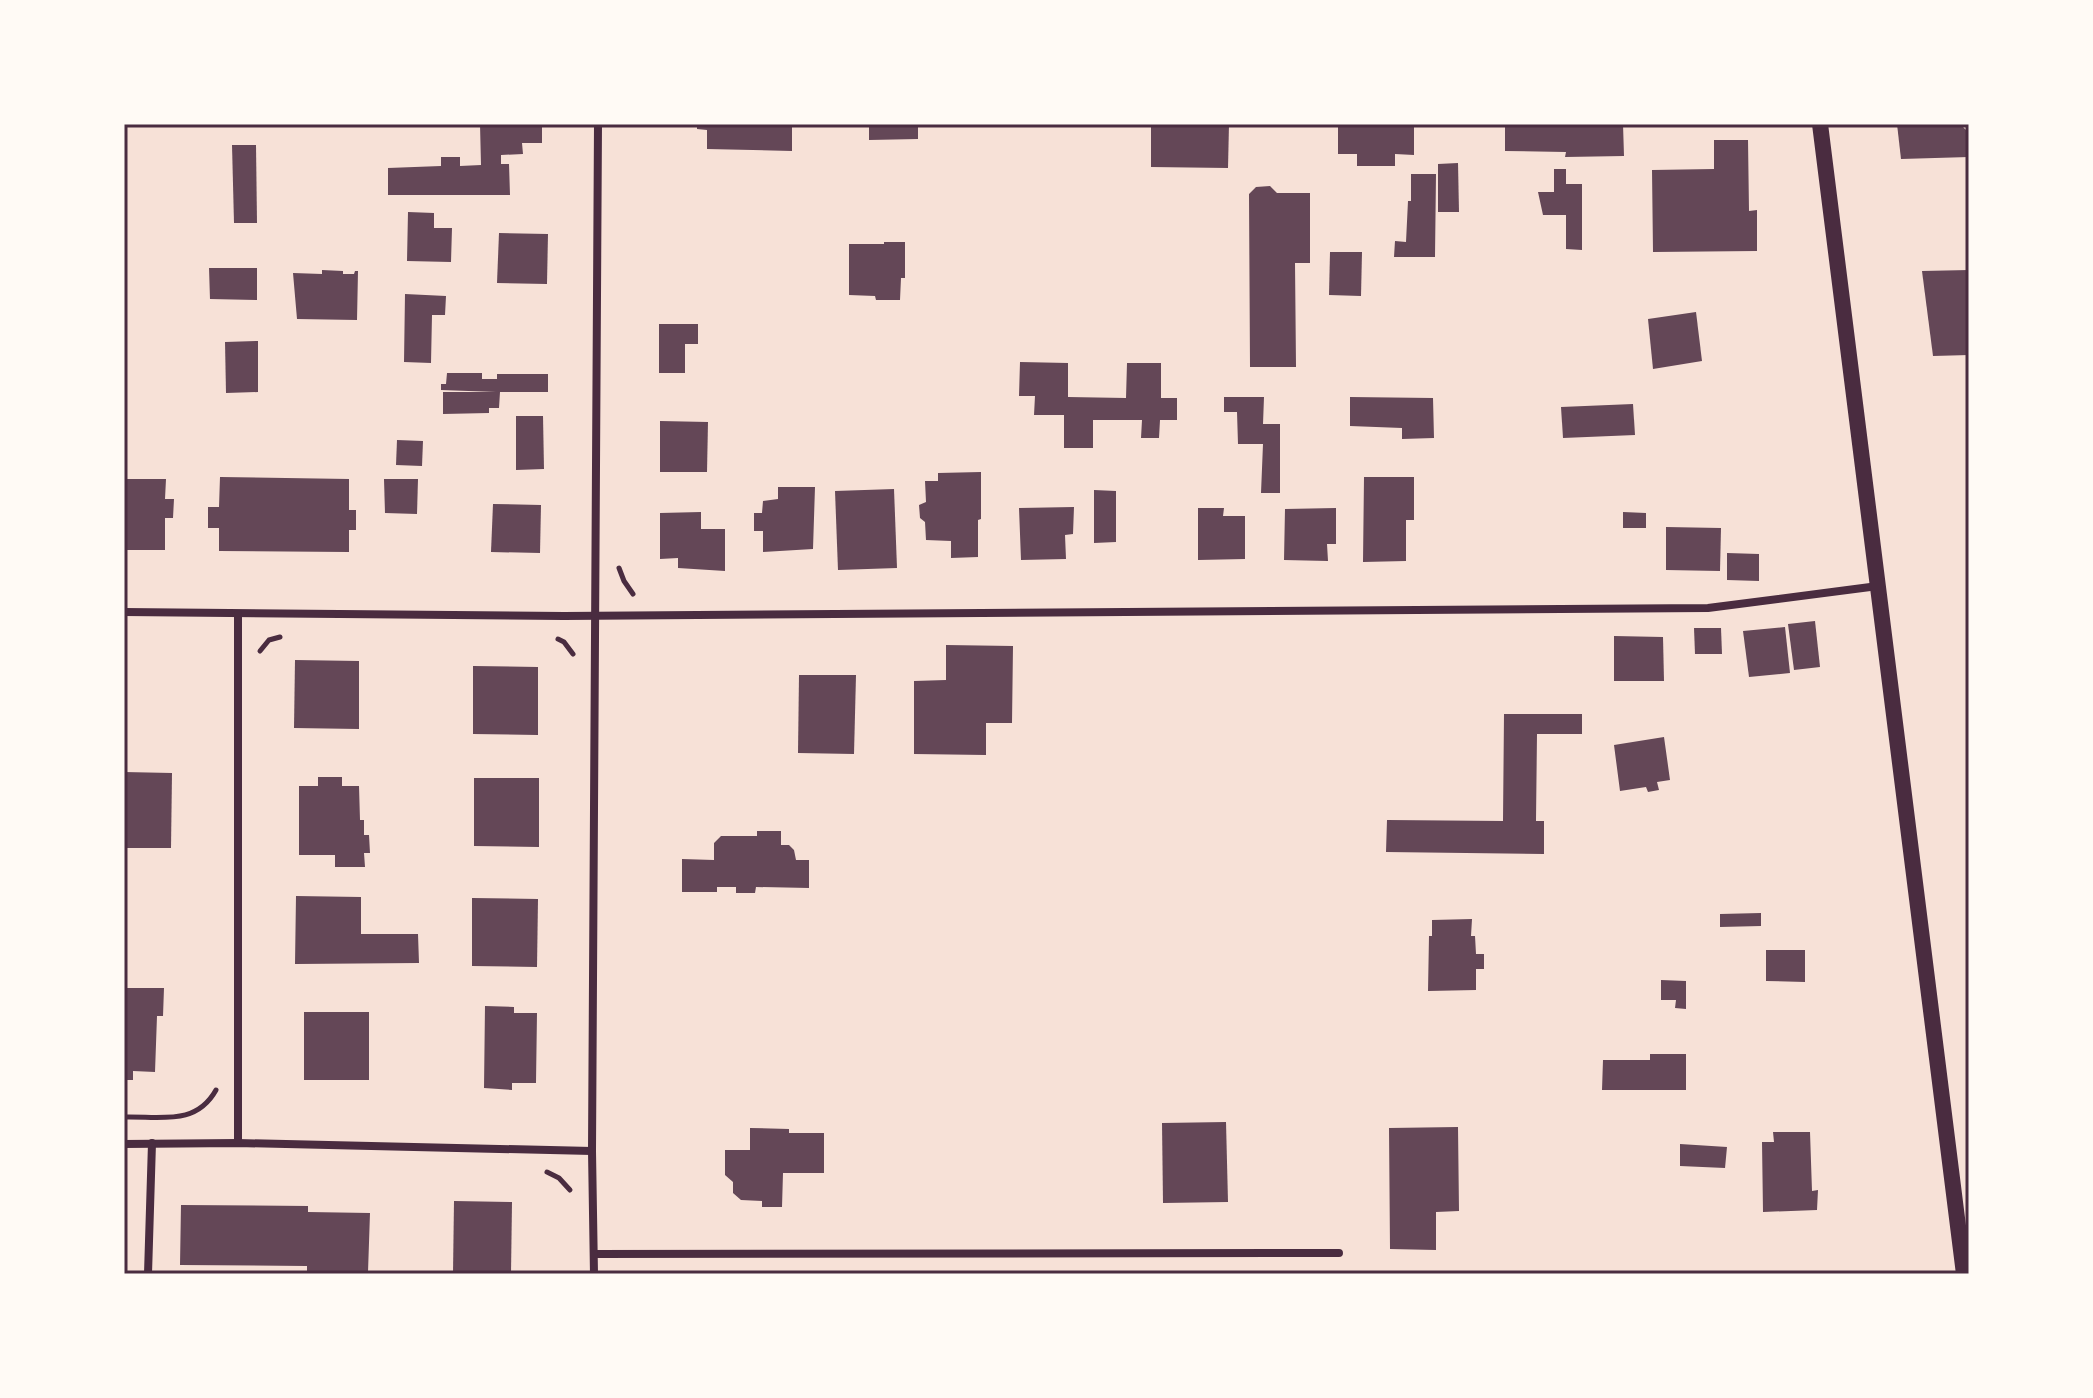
<svg xmlns="http://www.w3.org/2000/svg" width="2093" height="1398" viewBox="0 0 2093 1398" font-family="Quicksand,sans-serif">
	<rect width="100%" height="100%" fill="#f7e1d7"/>
	<!-- building -->
	<g fill="#644757">
		<polygon points="480,124 542,124 542,143 522,143 523,154 501,155 501,164 509,164 510,195 388,195 388,168 441,166 441,157 460,157 460,166 481,165"/>
		<polygon points="697,124 792,124 792,151 707,149 707,130 697,129"/>
		<polygon points="869,124 918,124 918,139 869,140"/>
		<polygon points="1151,124 1229,124 1228,168 1151,167"/>
		<polygon points="1338,124 1414,124 1414,155 1395,154 1395,166 1357,166 1357,154 1338,154"/>
		<polygon points="1505,124 1623,124 1624,156 1565,157 1566,152 1505,151"/>
		<polygon points="1897,124 1960,124 1969,133 1969,157 1901,159"/>
		<polygon points="1714,140 1748,140 1749,211 1757,210 1757,251 1653,252 1652,170 1714,169"/>
		<polygon points="232,145 256,145 257,223 234,223"/>
		<polygon points="1458,163 1459,212 1438,212 1438,164"/>
		<polygon points="1554,169 1566,169 1566,184 1582,184 1582,250 1566,249 1566,215 1543,215 1538,192 1554,192"/>
		<polygon points="1411,174 1436,174 1435,257 1394,257 1395,241 1406,242 1408,201 1411,201"/>
		<polygon points="1270,186 1277,193 1310,193 1310,263 1295,263 1296,367 1250,367 1249,194 1256,187"/>
		<polygon points="408,212 434,213 434,228 452,228 451,262 407,261"/>
		<polygon points="499,233 548,234 547,284 497,283"/>
		<polygon points="884,242 905,242 905,278 901,278 900,300 876,300 875,296 849,295 849,244 884,244"/>
		<polygon points="1330,252 1362,252 1361,296 1329,295"/>
		<polygon points="209,268 257,268 257,300 210,299"/>
		<polygon points="322,270 343,271 343,274 354,274 355,271 358,271 357,320 297,319 293,273 322,274"/>
		<polygon points="1969,270 1969,355 1933,356 1922,271"/>
		<polygon points="405,294 446,296 445,315 432,315 431,363 404,362"/>
		<polygon points="1696,312 1702,361 1653,369 1648,319"/>
		<polygon points="659,324 698,324 698,344 685,344 685,373 659,373"/>
		<polygon points="258,341 258,392 226,393 225,342"/>
		<polygon points="1020,362 1068,363 1068,397 1126,398 1127,363 1161,363 1161,398 1177,398 1177,420 1160,420 1159,438 1141,438 1142,420 1093,420 1093,448 1064,448 1064,415 1034,415 1035,396 1019,396"/>
		<polygon points="447,373 482,373 482,379 497,379 497,374 548,374 548,392 500,392 499,408 489,408 489,413 443,414 443,392 496,392 441,390 441,384 446,384"/>
		<polygon points="1224,397 1264,397 1263,424 1280,424 1280,493 1261,493 1263,444 1238,444 1237,412 1224,412"/>
		<polygon points="1350,397 1433,398 1434,438 1402,439 1402,428 1350,426"/>
		<polygon points="1633,404 1635,435 1563,438 1561,407"/>
		<polygon points="516,416 543,416 544,469 516,470"/>
		<polygon points="660,421 708,422 707,472 660,472"/>
		<polygon points="397,440 423,441 422,466 396,465"/>
		<polygon points="981,472 981,519 978,520 978,557 951,558 951,541 926,540 925,522 920,518 919,505 926,502 925,481 938,481 938,473"/>
		<polygon points="220,477 349,479 349,510 356,510 356,530 349,530 349,552 219,551 219,528 208,528 208,507 219,507"/>
		<polygon points="1364,477 1414,477 1414,520 1406,520 1406,561 1363,562"/>
		<polygon points="124,479 166,479 165,499 174,499 173,518 165,518 165,550 124,550"/>
		<polygon points="384,479 418,479 417,514 385,513"/>
		<polygon points="778,487 815,487 813,549 763,552 763,531 754,531 754,513 762,513 763,501 778,499"/>
		<polygon points="894,489 897,568 838,570 835,491"/>
		<polygon points="1094,490 1116,491 1116,542 1094,543"/>
		<polygon points="493,504 541,505 540,553 491,552"/>
		<polygon points="1074,507 1073,534 1065,535 1066,559 1021,560 1019,508"/>
		<polygon points="1198,508 1224,508 1223,516 1245,516 1245,559 1198,560"/>
		<polygon points="1336,508 1336,544 1327,544 1328,561 1284,560 1285,509"/>
		<polygon points="701,512 701,529 725,529 725,571 678,568 678,558 660,559 660,513"/>
		<polygon points="1623,512 1646,513 1646,528 1623,528"/>
		<polygon points="1666,527 1721,528 1720,571 1666,570"/>
		<polygon points="1727,553 1759,554 1759,581 1727,580"/>
		<polygon points="1815,621 1820,667 1794,670 1788,624"/>
		<polygon points="1785,627 1790,673 1749,677 1743,631"/>
		<polygon points="1694,628 1721,628 1722,654 1695,654"/>
		<polygon points="1614,636 1663,637 1664,681 1614,681"/>
		<polygon points="946,645 1013,646 1012,723 986,723 986,755 914,754 914,681 946,680"/>
		<polygon points="295,660 359,661 359,729 294,728"/>
		<polygon points="473,666 538,667 538,735 473,734"/>
		<polygon points="799,675 856,675 854,754 798,753"/>
		<polygon points="1504,714 1582,714 1582,734 1537,734 1536,821 1544,821 1544,854 1386,852 1387,820 1503,821"/>
		<polygon points="1664,737 1670,780 1657,782 1659,790 1648,792 1646,787 1620,791 1614,745"/>
		<polygon points="124,772 172,773 171,848 124,848"/>
		<polygon points="318,777 342,777 342,786 359,786 360,820 364,820 364,835 369,835 370,853 364,853 365,867 335,867 335,855 299,855 299,786 318,786"/>
		<polygon points="474,778 539,778 539,847 474,846"/>
		<polygon points="757,831 781,831 781,845 789,845 794,850 796,860 809,860 809,888 756,887 755,893 736,893 736,887 717,887 717,892 682,892 682,859 714,860 714,843 721,836 757,836"/>
		<polygon points="296,896 361,897 361,934 418,934 419,963 295,964"/>
		<polygon points="472,898 538,899 537,967 472,966"/>
		<polygon points="1761,913 1761,926 1720,927 1720,914"/>
		<polygon points="1472,919 1471,936 1475,936 1476,954 1484,954 1484,969 1476,969 1476,990 1428,991 1429,936 1432,936 1432,920"/>
		<polygon points="1766,950 1805,950 1805,982 1766,981"/>
		<polygon points="1661,980 1686,981 1686,1009 1675,1008 1676,1000 1661,1000"/>
		<polygon points="124,988 164,988 163,1016 157,1016 155,1072 133,1071 133,1080 124,1080"/>
		<polygon points="485,1006 514,1007 514,1013 537,1013 536,1083 512,1083 512,1090 484,1088"/>
		<rect x="304" y="1012" width="65" height="68"/>
		<polygon points="1650,1054 1686,1054 1686,1090 1602,1090 1603,1060 1650,1060"/>
		<polygon points="1226,1122 1228,1202 1163,1203 1162,1123"/>
		<polygon points="1458,1127 1459,1211 1436,1212 1436,1250 1390,1249 1389,1128"/>
		<polygon points="750,1128 789,1129 789,1133 824,1133 824,1173 783,1173 782,1207 762,1207 762,1201 741,1200 733,1193 733,1182 725,1175 725,1150 750,1150"/>
		<polygon points="1773,1132 1810,1132 1812,1191 1818,1190 1817,1210 1763,1212 1762,1142 1774,1142"/>
		<polygon points="1680,1144 1727,1147 1725,1168 1680,1166"/>
		<polygon points="454,1201 512,1202 511,1274 453,1274"/>
		<polygon points="181,1205 308,1206 308,1212 370,1213 368,1272 307,1271 307,1266 180,1265"/>
	</g>
	<g fill="none" stroke-linecap="round" stroke-linejoin="round">
		<!-- path -->
		<g stroke="#4a2c40" stroke-width="5">
			<polyline points="619,568 624,581 633,594"/>
			<polyline points="558,639 564,642 573,654"/>
			<polyline points="260,651 269,640 280,637"/>
			<path d="M124,1117C161,1116 196,1126 216,1090"/>
			<polyline points="547,1172 559,1178 570,1190"/>
		</g>
		<!-- minor -->
		<g stroke="#4a2c40" stroke-width="8">
			<polyline points="124,612 564,616 1708,608 1878,586"/>
			<polyline points="238,1143 238,614"/>
			<polyline points="124,1144 238,1143 592,1151"/>
			<polyline points="594,1254 1339,1253"/>
			<polyline points="148,1274 152,1143"/>
			<polyline points="594,1274 592,1151 598,124"/>
		</g>
		<!-- secondary -->
		<polyline stroke="#4a2c40" stroke-width="16" points="1820,124 1964,1274"/>
	</g>
	<!-- border -->
	<rect width="2093" height="1398" fill="none" stroke="#fffaf5" stroke-width="252"/>
	<rect x="126" y="126" width="1841" height="1146" fill="none" stroke="#4a2c40" stroke-width="3"/>
</svg>
